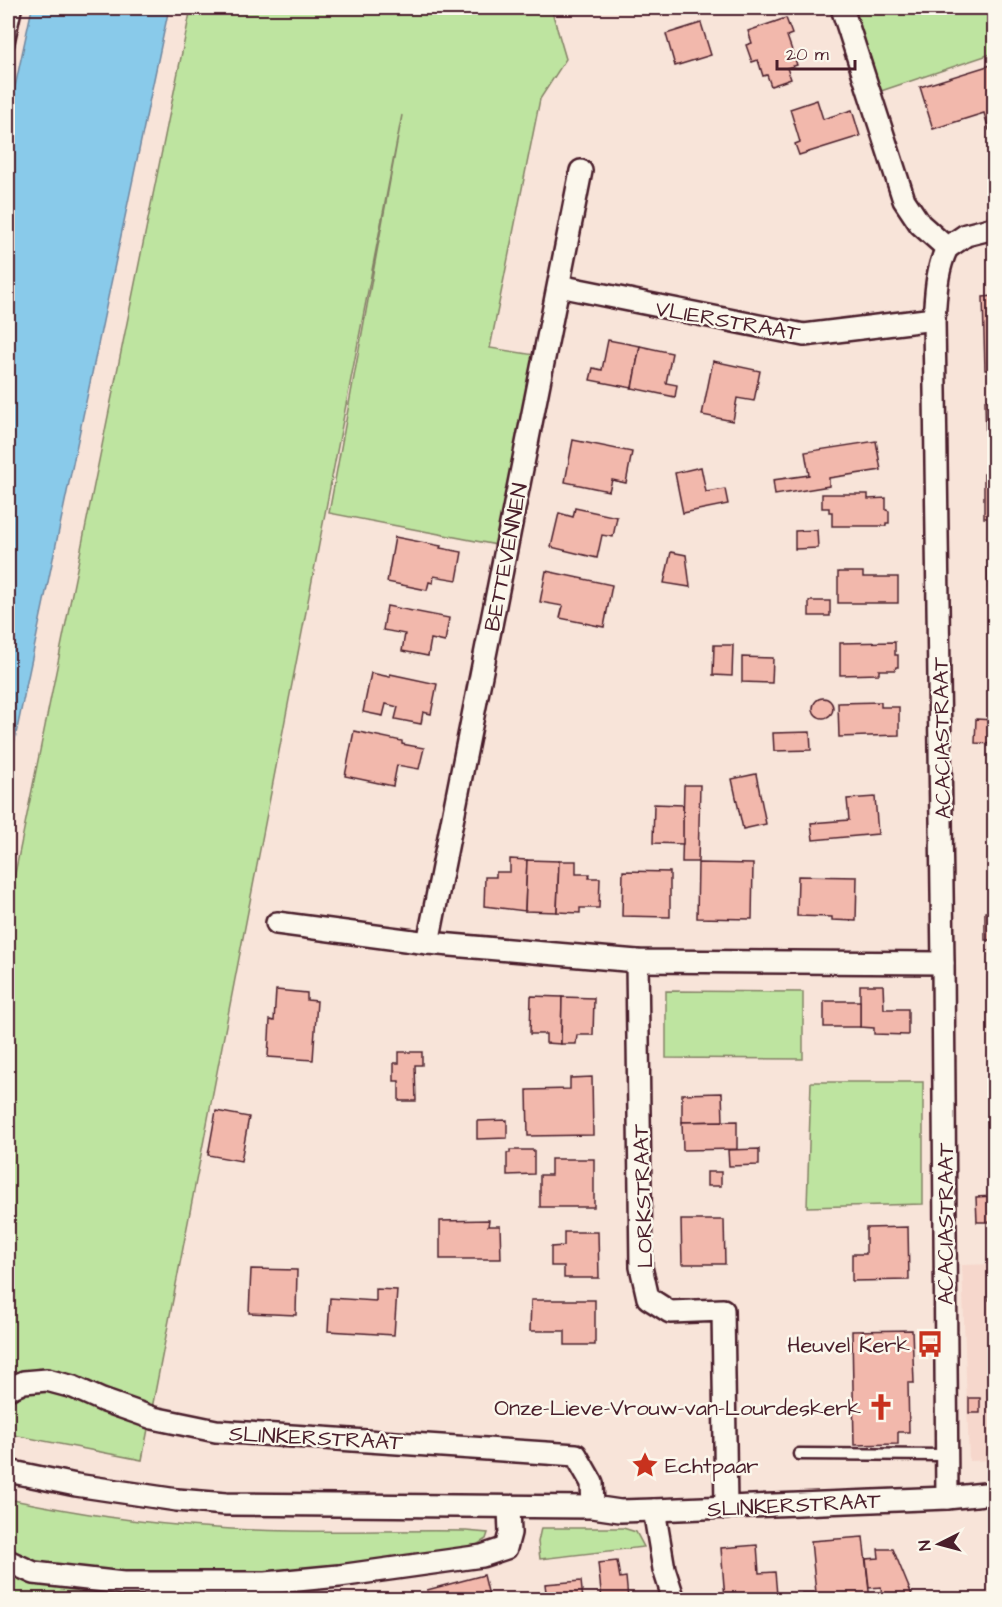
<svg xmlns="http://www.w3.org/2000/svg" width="1002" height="1607" viewBox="0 0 1002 1607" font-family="'Architects Daughter',sans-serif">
	<rect width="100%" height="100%" fill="#f8e4d9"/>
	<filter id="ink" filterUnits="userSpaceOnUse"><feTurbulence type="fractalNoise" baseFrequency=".0167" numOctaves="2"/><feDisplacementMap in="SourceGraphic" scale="12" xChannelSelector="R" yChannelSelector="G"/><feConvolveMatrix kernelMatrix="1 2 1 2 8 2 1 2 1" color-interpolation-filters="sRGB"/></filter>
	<g filter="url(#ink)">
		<!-- built -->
		<polygon fill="#f6d7cc" points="994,1264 994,1460 969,1461 962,1265"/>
		<!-- green -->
		<g fill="#bee4a0" stroke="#848266" stroke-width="1.5">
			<polygon points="191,8 551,8 566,59 540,99 490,348 535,355 497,545 329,513 402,115 142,1460 8,1434 8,908"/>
			<polygon points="855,8 994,8 994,53 881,91"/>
			<polygon points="666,991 803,992 803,1059 666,1058"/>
			<polygon points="811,1082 923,1082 923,1204 807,1207"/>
			<path d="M8,1499C71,1512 137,1523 202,1527C290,1534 378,1530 466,1531L488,1533L486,1539L467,1551L269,1577L149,1572L156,1599H8Z"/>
			<polygon points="541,1528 623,1528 636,1532 644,1547 540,1559 538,1542"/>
		</g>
		<!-- water -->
		<polygon fill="#89caea" stroke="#70869e" stroke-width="1.5" points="32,8 169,8 8,772 8,119"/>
		<!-- building -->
		<g fill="#f2b8ac" stroke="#4a1f2b" stroke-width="1.5">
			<polygon points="786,18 792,34 787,36 797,65 787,68 791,79 771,86 767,75 763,76 758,60 752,62 746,45 752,43 748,31"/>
			<polygon points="701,23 711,55 675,66 666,34"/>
			<polygon points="994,64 994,128 989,130 984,113 933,129 920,87"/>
			<polygon points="817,100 823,119 852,110 860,136 799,155 795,144 800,142 790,109"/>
			<polygon points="994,296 994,370 985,370 983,297"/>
			<polygon points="608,340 640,346 632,388 590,380 593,368 602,370"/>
			<polygon points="640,346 672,353 666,383 677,385 675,397 632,388"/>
			<polygon points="713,361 760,371 754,401 737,398 733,421 702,415"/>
			<polygon points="985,400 994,400 994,447 986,447"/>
			<polygon points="573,440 632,452 626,483 612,480 609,491 565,482"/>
			<polygon points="876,441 881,470 829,478 829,486 775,495 773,480 809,475 805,452"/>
			<polygon points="701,467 706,492 725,489 728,504 683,513 675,473"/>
			<rect x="984" y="474" width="10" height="44"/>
			<polygon points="822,494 868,494 868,499 886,498 886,510 889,511 889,523 886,523 886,526 832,526 832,512 829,512 829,508 822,508"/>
			<polygon points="575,508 617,517 613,537 602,535 597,558 551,547 559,513 573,517"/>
			<polygon points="817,530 818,548 795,549 795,531"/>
			<polygon points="395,537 441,546 440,548 462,552 457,580 434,576 433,583 429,582 427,590 387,582"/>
			<rect x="988" y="540" width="6" height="48"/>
			<polygon points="671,552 686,555 690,587 664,583"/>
			<polygon points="546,571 612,585 604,627 560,618 563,606 540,602"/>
			<polygon points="838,572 863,572 863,577 898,577 898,603 838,603"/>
			<rect x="809" y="601" width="21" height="15"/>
			<polygon points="387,606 449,618 445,642 431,639 428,656 402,651 405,634 383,630"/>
			<polygon points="988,611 994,611 994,640 994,628 988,628"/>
			<polygon points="895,642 895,655 898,655 898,667 896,667 895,670 879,670 879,674 840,675 840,643"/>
			<polygon points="714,645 733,645 732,676 713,675"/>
			<polygon points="742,657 773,658 772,683 742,682"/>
			<polygon points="371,673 390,677 390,674 437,684 431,714 423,712 421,724 395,719 398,707 386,704 383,716 363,712"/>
			<circle cx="823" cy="708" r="10"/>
			<polygon points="881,702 881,707 899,707 899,735 839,737 838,703"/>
			<polygon points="976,719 994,720 994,744 975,743"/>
			<polygon points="354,731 402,741 402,744 424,748 419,769 397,765 393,786 345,776"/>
			<polygon points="810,732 811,750 774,751 773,733"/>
			<rect x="991" y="769" width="3" height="42"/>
			<polygon points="756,774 766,824 743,829 732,779"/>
			<polygon points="684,785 700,785 698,862 682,862"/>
			<polygon points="875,797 878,834 813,840 811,823 849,820 847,799"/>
			<polygon points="654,804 683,805 683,844 653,843"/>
			<polygon points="510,859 527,860 525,911 484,906 485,877 496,877 496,872 510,872"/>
			<polygon points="527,860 559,861 557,912 525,911"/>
			<polygon points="559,861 576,861 576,874 590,874 589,878 600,878 599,908 580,908 580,913 557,912"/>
			<polygon points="698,863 753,864 752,919 697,918"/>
			<polygon points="623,871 670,872 670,917 622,916"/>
			<polygon points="798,876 857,877 856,921 832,920 832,917 797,916"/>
			<rect x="985" y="912" width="9" height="28"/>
			<rect x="991" y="981" width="3" height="22"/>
			<polygon points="860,985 883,985 884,1009 908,1009 908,1035 874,1034 874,1028 860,1027"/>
			<polygon points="276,990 307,993 307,1000 317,1001 313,1060 268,1057 270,1020 274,1021"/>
			<polygon points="531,996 562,997 561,1044 546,1043 546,1034 530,1034"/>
			<polygon points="562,997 594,998 593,1035 577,1035 576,1044 561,1044"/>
			<rect x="824" y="1001" width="36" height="26"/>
			<polygon points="991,1003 994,1003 994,1028 992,1028"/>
			<polygon points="399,1052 422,1052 422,1065 415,1065 416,1101 399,1101 399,1081 394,1081 394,1063 399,1063"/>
			<rect x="992" y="1055" width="2" height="26"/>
			<polygon points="592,1077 593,1135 528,1136 527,1090 570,1089 570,1078"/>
			<polygon points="722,1093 723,1121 682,1122 682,1094"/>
			<polygon points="216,1111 249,1117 241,1161 208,1155"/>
			<polygon points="507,1120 507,1138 477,1139 477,1121"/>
			<polygon points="737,1121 737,1149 683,1150 682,1122"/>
			<polygon points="759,1149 759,1165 729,1166 728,1150"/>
			<polygon points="510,1150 534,1150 534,1174 507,1175 507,1153 510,1153"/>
			<polygon points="551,1159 594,1159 594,1207 540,1207 540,1175 551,1175"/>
			<rect x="707" y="1172" width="14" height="14"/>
			<polygon points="994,1196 994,1222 977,1222 976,1197"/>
			<polygon points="489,1220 488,1226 500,1226 501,1259 440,1259 440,1221"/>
			<polygon points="681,1220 724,1220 725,1264 682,1264"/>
			<polygon points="908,1227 909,1280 852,1281 852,1254 866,1254 866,1228"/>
			<polygon points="564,1232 598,1232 599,1278 564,1278 564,1266 551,1266 551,1247 564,1246"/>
			<polygon points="994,1266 994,1300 989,1300 989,1267"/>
			<polygon points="251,1269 297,1270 296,1315 249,1313"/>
			<polygon points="376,1289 397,1290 394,1335 328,1331 330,1298 376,1301"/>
			<polygon points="531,1300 595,1300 595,1345 565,1345 565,1331 530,1331"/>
			<polygon points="912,1330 914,1383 908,1383 909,1432 898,1432 898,1444 854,1445 852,1331"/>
			<rect x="969" y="1398" width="11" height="15"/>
			<polygon points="863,1537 870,1600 804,1600 802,1593 816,1593 811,1541"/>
			<polygon points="757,1545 759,1573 775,1572 777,1595 725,1599 721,1548"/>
			<polygon points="878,1549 893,1549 914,1600 882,1600 881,1587 869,1588 866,1559 879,1558"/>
			<polygon points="617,1561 620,1578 626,1577 628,1599 631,1600 602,1600 598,1563"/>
			<polygon points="484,1575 490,1600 430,1600 427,1590"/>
			<polygon points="581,1581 583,1600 547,1600 545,1584"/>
		</g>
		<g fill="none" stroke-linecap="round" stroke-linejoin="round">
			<defs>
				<g id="service">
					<polyline points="8,45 16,8"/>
					<polyline points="799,1454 946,1455"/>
				</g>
				<g id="minor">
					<polyline points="842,8 904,200 920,224 947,248"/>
					<path d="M947,248C936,271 936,294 934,319L943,963L947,1498"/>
					<polyline points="947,248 966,235 994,228"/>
					<polyline points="559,286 804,335 934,319"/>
					<polyline points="277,923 428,943 637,961 943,963"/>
					<polyline points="428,943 581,171"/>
					<polyline points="637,961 641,1267 648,1298 670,1312 723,1310 726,1508"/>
					<polyline points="8,1389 24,1382 47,1380 73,1387 102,1400 153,1418 216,1431 576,1455 592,1483 593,1507"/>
					<polyline points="8,1471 76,1485 177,1500 226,1504 593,1507 620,1511 654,1510 947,1498 994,1493"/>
					<polyline points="654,1510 664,1569 674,1600"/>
					<polyline points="8,1561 34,1573 123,1583 266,1583 339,1576 482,1556 506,1548 510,1533 509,1508"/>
				</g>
			</defs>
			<!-- service casing -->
			<use href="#service" stroke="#4a1f2b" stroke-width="15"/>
			<!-- minor casing -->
			<use href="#minor" stroke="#4a1f2b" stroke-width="26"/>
			<!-- service -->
			<use href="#service" stroke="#fbf7ec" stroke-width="10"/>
			<!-- minor -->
			<use href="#minor" stroke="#fbf7ec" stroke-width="21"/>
		</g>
	</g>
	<!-- icons -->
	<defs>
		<symbol id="bus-bare" viewBox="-9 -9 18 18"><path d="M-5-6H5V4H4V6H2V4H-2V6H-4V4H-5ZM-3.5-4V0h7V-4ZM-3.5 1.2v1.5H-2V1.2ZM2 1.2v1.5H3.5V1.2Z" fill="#c8321e" stroke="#fbf7ec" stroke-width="2.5" paint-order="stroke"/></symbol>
		<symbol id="church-bare" viewBox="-9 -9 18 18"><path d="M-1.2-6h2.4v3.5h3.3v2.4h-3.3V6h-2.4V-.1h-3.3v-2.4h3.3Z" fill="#c8321e" stroke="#fbf7ec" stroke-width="2.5" paint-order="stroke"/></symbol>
		<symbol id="sight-bare" viewBox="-9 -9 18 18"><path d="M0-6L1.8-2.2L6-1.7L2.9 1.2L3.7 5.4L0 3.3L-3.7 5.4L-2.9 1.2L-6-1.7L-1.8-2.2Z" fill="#c8321e" stroke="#fbf7ec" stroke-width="2.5" paint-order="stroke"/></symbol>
	</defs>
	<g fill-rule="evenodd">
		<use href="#bus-bare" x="911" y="1325" width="38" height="38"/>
		<use href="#church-bare" x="862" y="1388" width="38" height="38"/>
		<use href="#sight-bare" x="626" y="1446" width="38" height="38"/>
	</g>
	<g text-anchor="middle" stroke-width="5" stroke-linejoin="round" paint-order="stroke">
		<!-- street labels -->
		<g font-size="22" fill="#4a1f2b" stroke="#fbf7ec">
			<text transform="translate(728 320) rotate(10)" y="8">VLIERSTRAAT</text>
			<text transform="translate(505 557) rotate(-79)" y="8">BETTEVENNEN</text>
			<text transform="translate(941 738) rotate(-91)" y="8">ACACIASTRAAT</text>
			<text transform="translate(642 1196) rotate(-92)" y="8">LORKSTRAAT</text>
			<text transform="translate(945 1224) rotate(-90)" y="8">ACACIASTRAAT</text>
			<text transform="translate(316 1437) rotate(3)" y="8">SLINKERSTRAAT</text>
			<text transform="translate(794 1504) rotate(-3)" y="8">SLINKERSTRAAT</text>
		</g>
		<!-- poi labels -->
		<g font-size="22" fill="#4a1f2b" stroke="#fbf7ec" text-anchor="end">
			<text x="910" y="1352">Heuvel Kerk</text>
			<text x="861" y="1415">Onze-Lieve-Vrouw-van-Lourdeskerk</text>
			<text x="665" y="1473" text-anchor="start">Echtpaar</text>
		</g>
	</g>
	<!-- margin -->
	<rect width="1002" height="1607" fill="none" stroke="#fbf7ec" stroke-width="30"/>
	<rect x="15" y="15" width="972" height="1577" fill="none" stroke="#4a1f2b" stroke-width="2" filter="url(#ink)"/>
	<!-- north arrow -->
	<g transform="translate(939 1544) rotate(264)" stroke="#fbf7ec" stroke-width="4.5" paint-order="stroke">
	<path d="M0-4.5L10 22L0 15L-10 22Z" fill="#4a1f2b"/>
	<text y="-9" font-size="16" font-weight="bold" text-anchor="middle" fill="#4a1f2b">N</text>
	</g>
	<!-- scale -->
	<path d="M777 60v9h78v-9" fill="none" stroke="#4a1f2b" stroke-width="3"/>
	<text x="786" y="60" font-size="18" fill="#4a1f2b" stroke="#fbf7ec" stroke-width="4.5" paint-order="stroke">20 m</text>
</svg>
